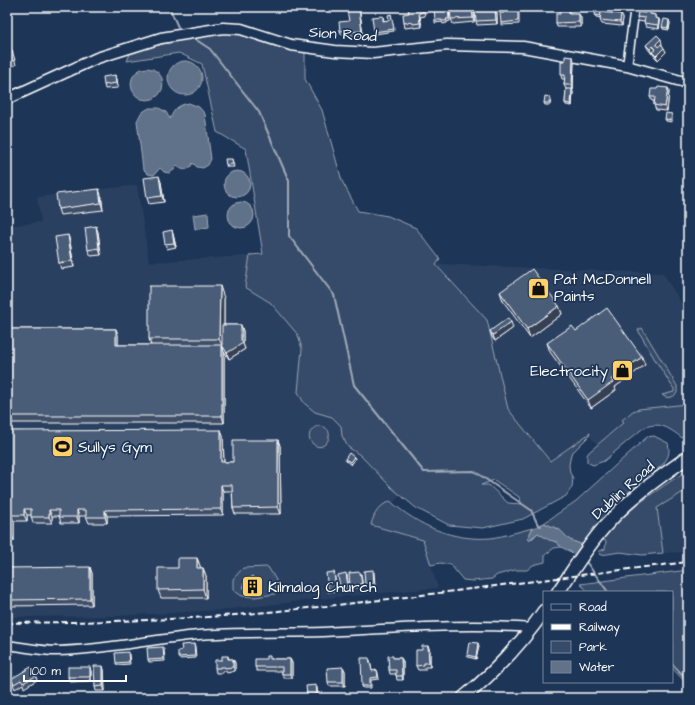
<svg xmlns="http://www.w3.org/2000/svg" width="695" height="705" viewBox="0 0 695 705" font-family="'Architects Daughter',sans-serif">
	<rect width="100%" height="100%" fill="#1d3557"/>
	<filter id="ink" filterUnits="userSpaceOnUse"><feTurbulence type="fractalNoise" baseFrequency=".025" numOctaves="2"/><feDisplacementMap in="SourceGraphic" scale="8" xChannelSelector="R" yChannelSelector="G"/><feConvolveMatrix kernelMatrix="1 2 1 2 8 2 1 2 1" color-interpolation-filters="sRGB"/></filter>
	<g filter="url(#ink)">
		<!-- built -->
		<g fill="#2a4161">
			<polygon points="137,185 149,262 263,255 417,475 374,526 423,540 438,588 347,596 222,610 117,616 7,617 7,226 41,222 37,197"/>
			<polygon points="436,264 663,273 688,314 688,404 635,410 622,420 624,422 597,445 588,434 550,461 540,447 508,409 487,320"/>
			<polygon points="688,489 688,552 663,553 657,508"/>
		</g>
		<!-- green -->
		<g fill="#364b69" stroke="#9aa5b4" fill-rule="evenodd">
			<path d="M222,31L240,34L305,53V79L322,110L342,181L358,211L388,216L416,228L440,259L436,265L487,320L508,409L550,461L590,433L589,436L571,454L569,465L570,473L573,478L572,487L566,496L523,519L483,528L449,525L416,508L392,488L360,455L348,447L342,436L341,426L332,417L315,412L304,403L298,392L302,349L298,335L271,303L245,287L250,255L263,254L246,149L217,132L202,64L179,53L127,61L130,54L150,47ZM494,480L519,497L522,504L508,503L489,485H481Z"/>
			<path d="M642,328L677,386V393C673,398 667,399 662,395L674,392V389L654,358L638,330Z"/>
			<path d="M688,404V440H685C671,430 660,419 642,429L604,461L593,465L587,462V455L589,452L624,422L622,420L633,411L639,409Z"/>
			<path d="M318,426C340,426 325,457 312,443C306,436 311,428 318,426Z"/>
			<path d="M654,436L668,443C669,449 670,454 666,460C661,469 648,474 640,481C620,499 599,523 583,545L570,540L560,530L544,523L576,501L647,437Z"/>
			<path d="M688,470V489L657,508L663,553L642,555L620,552L601,555L599,551L605,549L606,541L604,540L603,541L602,540C625,510 657,490 688,470Z"/>
			<path d="M390,501C419,526 452,541 491,538C505,536 520,531 533,528L530,533L532,539L538,533C546,539 556,540 561,547L554,548L545,555V562L533,565L527,570H515L497,575L492,579L473,581L463,580L450,564L440,563L431,565L423,540L371,525C374,513 379,506 390,501Z"/>
			<polygon points="268,567 276,580 275,594 255,597 242,596 233,590 233,579 243,568"/>
			<polygon points="688,570 688,685 672,668 672,592 589,592 580,584"/>
		</g>
		<!-- water -->
		<g fill="#617289" stroke="#a0aab8">
			<circle cx="185" cy="78" r="17"/>
			<circle cx="147" cy="84" r="16"/>
			<path d="M189,103L199,107L205,114L211,159L208,165L203,168L197,167L193,163C189,171 182,172 177,165L174,170L169,173L164,172L160,168L154,175L148,174L143,169L137,121L141,113L149,108H159L166,112L170,119C174,109 178,105 189,103Z"/>
			<circle cx="237" cy="184" r="13"/>
			<circle cx="241" cy="215" r="13"/>
			<polygon points="208,213 209,227 195,229 193,215"/>
			<polygon points="544,523 560,530 570,540 583,545 575,556 571,552 561,547 557,542 549,540 538,533 529,540 528,537 533,528"/>
		</g>
		<g fill="none" stroke-linecap="round" stroke-linejoin="round">
			<!-- stream -->
			<g stroke="#a0aab8" stroke-width="2">
				<polyline points="169,7 178,27 184,31"/>
				<polyline points="192,37 210,49 259,112 289,181 289,236 334,295 354,385 424,472 474,471 531,510 538,525 541,526"/>
				<polyline points="584,560 587,563 608,592"/>
				<polyline points="672,664 688,680"/>
			</g>
			<defs>
				<g id="minor">
					<polyline points="627,66 635,7"/>
					<path d="M7,645C24,647 41,651 58,651C105,650 152,639 199,635C241,632 282,633 323,632C393,629 463,623 532,628"/>
				</g>
				<polyline id="tertiary" points="7,99 97,58 161,38 223,28 241,29 291,45 335,51 373,53 447,45 523,47 627,66 688,83"/>
				<g id="secondary">
					<path d="M558,592C574,569 589,543 608,523C631,497 660,477 688,457"/>
					<path d="M463,698C494,673 521,644 544,611"/>
				</g>
			</defs>
			<!-- minor casing -->
			<use href="#minor" stroke="#fff" stroke-width="11"/>
			<!-- tertiary casing -->
			<use href="#tertiary" stroke="#fff" stroke-width="13"/>
			<!-- secondary casing -->
			<use href="#secondary" stroke="#fff" stroke-width="15"/>
			<!-- minor -->
			<use href="#minor" stroke="#1d3557" stroke-width="8"/>
			<!-- tertiary -->
			<use href="#tertiary" stroke="#1d3557" stroke-width="10"/>
			<!-- secondary -->
			<use href="#secondary" stroke="#1d3557" stroke-width="12"/>
			<!-- rail -->
			<path stroke="#fff" stroke-width="2" stroke-dasharray="6 3" stroke-linecap="butt" d="M7,623C79,622 151,621 223,616C379,603 533,580 688,562"/>
		</g>
		<!-- wall -->
		<g fill="#405068" stroke="#fff">
			<rect x="214" y="7" width="7" height="2"/>
			<polygon points="423,7 424,11 425,16 420,17 422,27 414,28 414,27 405,28 404,23 409,13"/>
			<polygon points="489,7 490,10 497,14 497,24 477,25 476,21 482,10"/>
			<polygon points="465,8 472,8 474,12 474,22 453,24 451,19"/>
			<polygon points="449,9 450,21 447,22 447,23 443,24 442,22 435,23 435,20"/>
			<polygon points="508,11 509,12 518,12 519,14 519,24 501,25 501,23"/>
			<polygon points="602,12 623,18 622,26 602,24 600,20 601,18 596,17 595,15"/>
			<polygon points="360,13 363,35 352,36 351,34 342,35 340,31 349,21"/>
			<polygon points="570,13 570,14 579,14 581,18 581,27 557,27 556,23 560,14"/>
			<polygon points="391,14 394,31 375,34 374,32 383,16 384,21 389,20"/>
			<polygon points="653,14 655,15 657,18 659,19 660,23 659,29 646,27 644,22 638,21 637,17"/>
			<polygon points="669,20 670,23 669,30 663,29 662,27"/>
			<polygon points="662,44 662,45 666,52 658,60 654,56 653,53 652,54 648,49 646,45"/>
			<polygon points="12,51 16,65 7,68 7,53"/>
			<polygon points="574,61 573,90 572,90 573,92 572,106 566,105 565,103 566,89 564,85 565,79 562,79 561,75"/>
			<polygon points="117,79 118,88 105,89 104,85"/>
			<polygon points="668,88 669,92 667,111 656,110 654,105 654,101 652,101 650,97 657,89"/>
			<polygon points="551,99 550,105 545,105 544,103"/>
			<polygon points="672,116 672,122 666,121 665,119"/>
			<polygon points="232,159 234,167 227,167 226,165"/>
			<polygon points="161,182 164,202 149,204 147,198"/>
			<polygon points="101,195 103,210 60,215 58,209"/>
			<polygon points="98,232 101,255 91,256 88,250"/>
			<polygon points="173,234 176,247 167,249 165,244"/>
			<polygon points="68,235 70,242 74,267 61,269 59,263"/>
			<polygon points="500,292 559,306 562,314 530,338 503,301"/>
			<polygon points="224,298 224,325 241,325 243,331 243,344 245,349 229,359 224,352 224,423 7,423 7,329 116,329 118,335 118,345 151,345 149,339"/>
			<polygon points="513,328 495,341 492,337 490,331"/>
			<polygon points="576,331 645,365 615,387 616,390 591,408 550,352 547,343"/>
			<polygon points="7,431 223,436 224,462 233,462 278,440 280,446 281,514 235,514 233,508 232,491 223,491 223,515 107,516 107,523 89,523 86,516 79,516 79,523 61,523 59,516 52,516 52,523 33,523 31,515 27,515 27,521 14,521 14,541 7,541"/>
			<polygon points="354,457 355,459 351,465 346,461 345,459"/>
			<polygon points="197,558 200,566 200,568 203,568 206,576 206,598 161,598 158,590 178,568"/>
			<polygon points="7,568 92,573 92,605 7,606"/>
			<polygon points="334,572 337,591 328,592 328,589"/>
			<polygon points="374,572 375,586 366,587 365,584"/>
			<polygon points="361,574 363,587 351,588 350,586"/>
			<polygon points="347,575 349,588 341,590 340,587"/>
			<polygon points="243,584 259,586 248,594 244,588"/>
			<polygon points="194,644 195,646 196,658 179,659 178,657 182,650"/>
			<polygon points="428,646 430,651 430,667 425,667 425,670 418,670 416,666 422,650"/>
			<polygon points="479,646 476,659 468,657 467,655"/>
			<polygon points="164,649 165,661 149,662 148,660"/>
			<polygon points="129,654 130,664 117,665 116,663"/>
			<polygon points="228,656 229,659 233,659 235,663 235,671 227,673 226,671 222,671 222,673 216,673 215,668 222,660"/>
			<polygon points="394,658 401,658 403,662 403,680 397,680 396,674 390,674 389,670"/>
			<polygon points="271,659 290,659 292,663 292,678 284,678 282,674 282,671 257,671 255,667"/>
			<polygon points="370,660 372,671 377,670 378,673 379,679 371,680 371,688 363,688 362,686"/>
			<polygon points="103,666 104,670 105,691 96,691 95,687"/>
			<polygon points="343,667 345,671 345,686 329,686 328,682"/>
			<polygon points="91,671 91,681 70,682 68,677"/>
			<polygon points="36,676 37,680 24,688 23,684 15,689 11,679"/>
			<polygon points="317,687 318,696 307,698 307,695"/>
		</g>
		<!-- shaded-wall -->
		<g fill="#344155" stroke="#fff">
			<polygon points="472,8 474,12 474,22 473,18"/>
			<polygon points="359,9 360,13 363,35 362,31"/>
			<polygon points="495,10 497,14 497,24 496,20"/>
			<polygon points="419,13 420,17 422,27 420,23"/>
			<polygon points="579,14 581,18 581,27 579,22"/>
			<polygon points="621,14 623,18 622,26 620,22"/>
			<polygon points="659,19 660,23 659,29 658,25"/>
			<polygon points="669,20 670,23 669,30 668,28"/>
			<polygon points="661,39 662,44 657,49 656,44"/>
			<polygon points="653,46 655,51 652,54 650,49"/>
			<polygon points="664,48 666,52 658,60 656,56"/>
			<polygon points="573,57 574,61 573,90 572,85"/>
			<polygon points="115,75 117,79 118,88 116,83"/>
			<polygon points="668,88 669,92 667,111 665,107"/>
			<polygon points="572,89 573,92 572,106 571,104"/>
			<polygon points="159,176 161,182 164,202 162,196"/>
			<polygon points="99,189 101,195 103,210 101,203"/>
			<polygon points="96,226 98,232 101,255 99,248"/>
			<polygon points="172,230 173,234 176,247 174,243"/>
			<polygon points="68,235 70,242 74,267 72,261"/>
			<polygon points="220,286 224,298 224,349 219,339"/>
			<polygon points="559,306 562,314 530,338 527,329"/>
			<polygon points="511,322 513,328 495,341 493,335"/>
			<polygon points="241,325 243,331 243,344 245,349 229,359 227,353 241,340"/>
			<polygon points="116,329 118,335 118,352 116,345"/>
			<polygon points="222,345 224,352 224,423 222,416"/>
			<polygon points="642,357 645,365 615,387 616,390 591,408 588,400 611,379"/>
			<polygon points="221,430 223,436 224,469 221,462"/>
			<polygon points="278,440 280,446 281,514 278,507"/>
			<polygon points="354,457 355,459 351,465 350,462"/>
			<polygon points="221,485 223,491 223,515 221,509"/>
			<polygon points="24,509 27,515 27,521 24,515"/>
			<polygon points="49,510 52,516 52,523 49,517"/>
			<polygon points="77,510 79,516 79,523 77,517"/>
			<polygon points="105,510 107,516 107,523 105,517"/>
			<polygon points="11,515 14,521 14,541 11,534"/>
			<polygon points="197,558 200,566 200,576 197,568"/>
			<polygon points="90,567 92,573 92,605 90,599"/>
			<polygon points="203,568 206,576 206,598 203,589"/>
			<polygon points="257,582 259,586 248,594 247,590"/>
			<polygon points="478,643 479,646 476,659 476,657"/>
			<polygon points="428,646 430,651 430,667 429,663"/>
			<polygon points="401,658 403,662 403,680 402,676"/>
			<polygon points="233,659 235,663 235,671 233,667"/>
			<polygon points="290,659 292,663 292,678 290,674"/>
			<polygon points="103,666 104,670 105,691 103,686"/>
			<polygon points="90,667 91,671 91,681 90,677"/>
			<polygon points="343,667 345,671 345,686 343,682"/>
		</g>
		<!-- building -->
		<g fill="#4a5d79" stroke="#fff">
			<polygon points="419,7 423,7 423,12 419,13 420,23 413,24 412,22 404,23 403,14 409,13 408,8"/>
			<polygon points="443,7 448,7 449,19 446,19 447,21 442,21 442,20 435,20 434,8"/>
			<polygon points="453,7 464,7 464,8 472,8 473,18 451,19 450,9 453,9"/>
			<polygon points="482,7 489,7 489,10 495,10 496,20 476,21 475,11 482,10"/>
			<polygon points="560,8 569,8 569,14 579,14 579,22 556,23 556,14 560,14"/>
			<polygon points="359,9 362,31 351,32 350,30 340,31 339,22 349,21 347,10"/>
			<polygon points="596,9 601,10 601,16 595,15"/>
			<polygon points="646,9 651,10 650,14 655,15 655,18 659,19 658,25 644,23 645,18 637,17 638,12 645,13"/>
			<polygon points="503,11 508,11 508,12 518,12 518,21 501,23 500,13 504,13"/>
			<polygon points="601,12 621,14 620,22 600,20"/>
			<polygon points="391,14 394,29 374,32 372,17 383,16 383,21 389,20 388,15"/>
			<polygon points="664,19 669,20 668,28 662,27"/>
			<polygon points="657,35 661,39 656,44 658,47 661,44 664,48 656,56 652,52 656,49 653,46 650,49 646,45"/>
			<polygon points="12,51 15,60 7,63 7,53"/>
			<polygon points="565,56 573,57 572,85 564,85 565,75 561,75 561,61 565,61"/>
			<polygon points="115,75 116,83 104,85 103,77"/>
			<polygon points="658,87 668,88 665,107 654,105 655,97 650,97 651,89 657,89"/>
			<polygon points="566,89 572,89 571,104 565,103"/>
			<polygon points="545,96 550,97 550,103 544,103"/>
			<polygon points="666,113 672,114 671,120 665,119"/>
			<polygon points="225,159 232,159 233,164 226,165"/>
			<polygon points="159,176 162,196 147,198 144,178"/>
			<polygon points="99,189 101,203 58,209 56,194"/>
			<polygon points="96,226 99,248 88,250 85,228"/>
			<polygon points="172,230 174,243 165,244 163,232"/>
			<polygon points="68,235 72,261 59,263 55,237"/>
			<polygon points="532,269 559,306 527,329 500,292"/>
			<polygon points="149,286 220,286 219,339 149,339"/>
			<polygon points="607,308 642,357 611,379 613,382 588,400 547,343 572,326 576,331"/>
			<polygon points="508,318 511,322 493,335 490,331"/>
			<polygon points="222,325 241,325 241,340 243,343 227,353 222,345"/>
			<polygon points="7,329 116,329 116,345 222,345 222,416 7,416"/>
			<polygon points="221,430 221,462 233,462 233,440 278,440 278,507 233,508 232,485 221,485 221,509 105,510 105,517 86,517 86,510 77,510 77,517 59,517 59,510 49,510 49,517 31,517 31,509 24,509 24,515 11,515 11,534 7,534 7,431"/>
			<polygon points="349,453 354,457 350,462 345,459"/>
			<polygon points="178,558 197,558 197,568 203,568 203,589 158,590 158,568 178,568"/>
			<polygon points="90,567 90,599 7,600 7,568"/>
			<polygon points="373,570 374,583 365,584 364,571"/>
			<polygon points="334,572 336,589 328,589 326,573"/>
			<polygon points="360,572 362,584 350,586 349,573"/>
			<polygon points="346,573 348,586 340,587 338,575"/>
			<polygon points="253,576 257,582 247,590 243,584"/>
			<polygon points="469,642 478,643 476,657 467,655"/>
			<polygon points="194,644 195,656 178,657 178,651 182,650 181,645"/>
			<polygon points="422,646 428,646 429,663 424,663 424,665 416,666 416,650 422,650"/>
			<polygon points="163,647 164,659 148,660 147,648"/>
			<polygon points="128,652 129,662 116,663 115,653"/>
			<polygon points="222,656 228,656 228,659 233,659 233,667 225,668 225,667 220,667 220,668 215,668 215,660 222,660"/>
			<polygon points="266,656 270,656 270,659 290,659 290,674 282,674 282,667 255,667 255,659 266,659"/>
			<polygon points="388,656 393,656 393,658 401,658 402,676 396,676 396,670 389,670"/>
			<polygon points="361,658 369,658 372,671 377,670 378,677 370,678 370,686 362,686"/>
			<polygon points="94,666 103,666 103,686 95,687"/>
			<polygon points="31,667 36,676 23,683 21,680 14,684 11,679"/>
			<rect x="68" y="667" width="22" height="10"/>
			<polygon points="343,667 343,682 328,682 327,668"/>
			<polygon points="316,685 317,694 307,695 306,686"/>
			<polygon points="394,696 394,698 387,698 387,697"/>
		</g>
	</g>
	<!-- icons -->
	<defs>
		<symbol id="shop-square" viewBox="-11 -11 22 22"><rect x="-9" y="-9" width="18" height="18" rx="4" fill="#ffd166" stroke="#1d3557"/><path d="M-5-2.5h2.3a2.7 3.5 0 0 1 5.4 0H5L5.5 6h-11ZM-1.5-2.5h3a1.5 2.3 0 0 0-3 0Z" fill="#111"/></symbol>
		<symbol id="stadium-square" viewBox="-11 -11 22 22"><rect x="-9" y="-9" width="18" height="18" rx="4" fill="#ffd166" stroke="#1d3557"/><path d="M0-5a6.5 5 0 1 0 0 10a6.5 5 0 1 0 0-10ZM-3.5-1.8h7v3.6h-7Z" fill="#111"/></symbol>
		<symbol id="building-square" viewBox="-11 -11 22 22"><rect x="-9" y="-9" width="18" height="18" rx="4" fill="#ffd166" stroke="#1d3557"/><path d="M-4-6H4V6H1V3H-1V6H-4ZM-2.5-4.3h1.7v1.8h-1.7ZM.8-4.3h1.7v1.8H.8ZM-2.5-1h1.7V.8h-1.7ZM.8-1h1.7V.8H.8Z" fill="#111"/></symbol>
	</defs>
	<g fill-rule="evenodd">
		<use href="#shop-square" x="526" y="276" width="25" height="25"/>
		<use href="#shop-square" x="610" y="358" width="25" height="25"/>
		<use href="#stadium-square" x="50" y="434" width="25" height="25"/>
		<use href="#building-square" x="240" y="574" width="25" height="25"/>
	</g>
	<g text-anchor="middle" stroke-width="3.5" stroke-linejoin="round" paint-order="stroke">
		<!-- street labels -->
		<g font-size="15" fill="#fff" stroke="#1d3557">
			<text transform="translate(343 34) rotate(4)" y="5">Sion Road</text>
			<text transform="translate(623 490) rotate(-42)" y="5">Dublin Road</text>
		</g>
		<!-- poi labels -->
		<g font-size="15" fill="#fff" stroke="#1d3557" text-anchor="start">
			<text x="554" y="284">Pat McDonnell<tspan x="554" dy="17">Paints</tspan></text>
			<text x="608" y="376" text-anchor="end">Electrocity</text>
			<text x="78" y="452">Sullys Gym</text>
			<text x="268" y="592">Kilmalog Church</text>
		</g>
	</g>
	<!-- margin -->
	<rect width="695" height="705" fill="none" stroke="#1d3557" stroke-width="24"/>
	<rect x="12" y="12" width="671" height="681" fill="none" stroke="#fff" stroke-width="1.5" filter="url(#ink)"/>
	<!-- legend -->
	<rect x="543" y="591" width="130" height="92" fill="#1d3557" stroke="#77869a"/>
	<rect x="551" y="604" width="20" height="6" fill="#1d3557" stroke="#77869a"/>
	<text x="579" y="611" font-size="12" fill="#ffffff">Road</text>
	<rect x="551" y="624" width="20" height="6" fill="#ffffff" stroke="#77869a"/>
	<text x="579" y="631" font-size="12" fill="#ffffff">Railway</text>
	<rect x="551" y="641" width="20" height="12" fill="#364b69" stroke="#77869a"/>
	<text x="579" y="651" font-size="12" fill="#ffffff">Park</text>
	<rect x="551" y="661" width="20" height="12" fill="#617289" stroke="#77869a"/>
	<text x="579" y="671" font-size="12" fill="#ffffff">Water</text>
	<!-- scale -->
	<path d="M24 675v6h102v-6" fill="none" stroke="#ffffff" stroke-width="2"/>
	<text x="30" y="675" font-size="12" fill="#ffffff" stroke="#1d3557" stroke-width="3" paint-order="stroke">100 m</text>
</svg>
